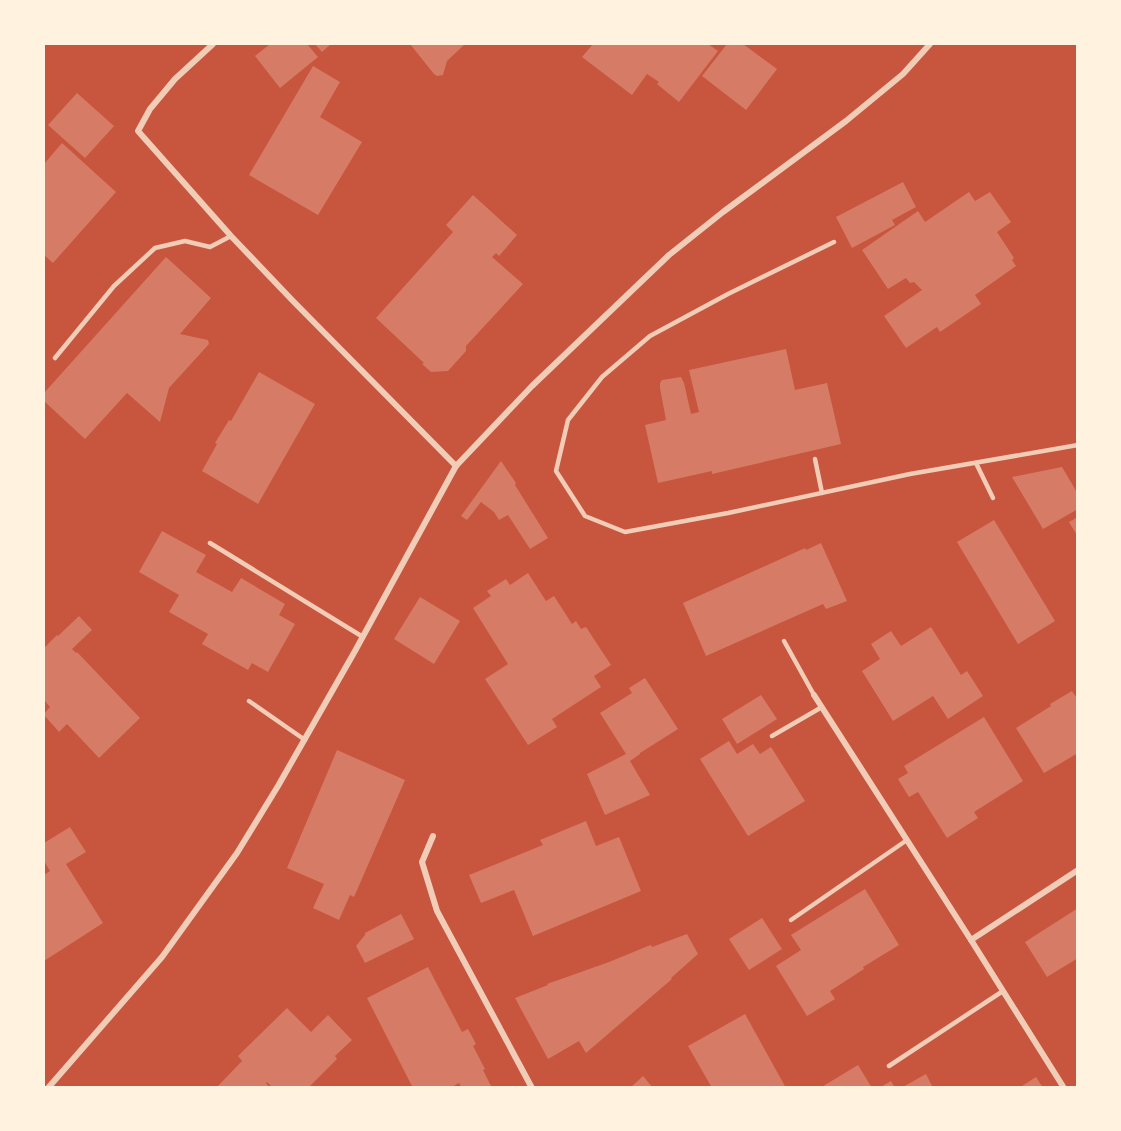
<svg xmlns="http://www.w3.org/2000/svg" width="1121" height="1131" viewBox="0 0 1121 1131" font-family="'DM Sans',sans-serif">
	<rect width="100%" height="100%" fill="#c8553d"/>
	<!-- building -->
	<g fill="#d67c66">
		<polygon points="270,44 307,44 318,57 280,88 255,56"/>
		<polygon points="315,44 331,44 322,52"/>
		<polygon points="410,44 465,44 447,61 443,75 437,76 434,74"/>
		<polygon points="593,44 708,44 718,51 679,102 657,84 659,82 647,74 632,95 582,57"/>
		<polygon points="727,44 743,44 777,69 746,110 702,76"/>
		<polygon points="313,66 340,82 320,117 362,142 318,215 249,175"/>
		<polygon points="77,93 114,126 85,158 48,125"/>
		<polygon points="62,143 116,192 53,263 44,255 44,164"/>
		<polygon points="903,182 916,207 892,220 895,225 852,248 836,217"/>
		<polygon points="969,192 975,201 990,192 1011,222 997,232 1014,258 1012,260 1016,266 975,295 981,304 940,332 937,327 906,348 884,316 922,290 914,282 910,283 906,278 888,289 862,250 918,211 925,222"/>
		<polygon points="473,195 517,235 499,256 496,253 492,257 523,284 466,346 466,351 448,371 431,372 422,364 424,363 376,318 453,232 446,225"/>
		<polygon points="166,257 211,298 180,334 208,340 209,344 169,388 160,422 127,393 85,439 44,401 44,393"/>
		<polygon points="786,349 795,390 827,383 841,444 712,474 712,471 658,483 645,425 666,420 660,388 660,383 662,380 681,377 684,383 691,414 699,412 689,370"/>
		<polygon points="259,372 315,404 258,504 202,471 217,444 215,443 229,420 231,421"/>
		<polygon points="501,461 516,483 515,485 548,538 530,549 508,515 499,520 494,512 481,502 467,520 461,516"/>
		<polygon points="1062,467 1078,494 1078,509 1043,529 1012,477"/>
		<polygon points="1078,517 1078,537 1069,522"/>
		<polygon points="994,520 1055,621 1018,644 957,542"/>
		<polygon points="162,531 206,555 196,572 232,592 241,578 285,604 279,615 295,624 268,672 252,663 248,670 202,644 208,634 169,612 179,595 139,572"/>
		<polygon points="821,543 847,601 826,609 823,604 706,656 683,603 805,548 806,550"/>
		<polygon points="528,573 546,601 554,596 572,624 576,621 581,629 586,627 611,665 594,676 601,687 552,719 557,727 528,745 485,679 508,664 473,608 491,596 487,591 506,579 510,585"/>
		<polygon points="420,597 460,621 434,664 394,639"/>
		<polygon points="79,616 92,630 72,649 76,653 77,652 140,718 99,758 67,724 59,732 44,715 44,714 50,707 44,700 44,648 57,635 58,636"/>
		<polygon points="931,627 961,675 967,671 983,696 948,719 933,696 893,721 862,671 880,659 871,644 891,631 901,646"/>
		<polygon points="645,678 678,729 640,753 640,754 630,761 650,795 605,815 587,774 626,754 600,713 632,693 629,688"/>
		<polygon points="1072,691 1078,700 1078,753 1044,773 1016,728 1051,706 1050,704"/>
		<polygon points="761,695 777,719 737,744 722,719"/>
		<polygon points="984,717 1023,781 974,812 978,818 947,838 918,792 909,797 898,779 908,773 904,766"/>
		<polygon points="729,741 737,754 753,744 760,754 771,747 805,801 748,836 700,759"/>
		<polygon points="337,750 405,780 354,897 350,895 339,920 313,908 324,884 287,868"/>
		<polygon points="586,821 596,846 619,837 641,891 533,936 514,890 481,903 469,875 543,845 540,840"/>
		<polygon points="70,827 86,852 66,864 103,923 44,961 44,875 50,871 44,861 44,843"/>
		<polygon points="865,889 899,945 863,967 864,969 830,991 835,999 807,1016 776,966 801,950 791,935"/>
		<polygon points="1078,908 1078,958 1047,977 1025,942"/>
		<polygon points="401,914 414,939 365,963 356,946 365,935 365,933"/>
		<polygon points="762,918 782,949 749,970 729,939"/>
		<polygon points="687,934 698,954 671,978 672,979 586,1053 579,1041 548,1059 515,998 548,985 547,984 609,962 648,946 651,945 652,947"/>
		<polygon points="428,967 462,1032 468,1029 476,1044 473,1046 485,1069 483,1070 492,1088 462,1088 459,1083 450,1088 413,1088 367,998"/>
		<polygon points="287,1008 311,1032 328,1015 352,1040 335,1056 337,1059 308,1088 273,1088 267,1082 266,1083 270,1088 216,1088 242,1061 238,1056"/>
		<polygon points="745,1014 786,1088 712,1088 688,1046"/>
		<polygon points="858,1065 872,1088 820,1088"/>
		<polygon points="926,1074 933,1088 901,1088"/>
		<polygon points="643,1076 653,1088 630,1088"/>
		<polygon points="1036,1077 1043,1088 1019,1088"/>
		<polygon points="891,1081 895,1088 879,1088"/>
	</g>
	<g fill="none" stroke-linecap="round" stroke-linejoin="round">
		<!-- service -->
		<g stroke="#f1ccb7" stroke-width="4.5">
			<polyline points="834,242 728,294 650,336 602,377 568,420 556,471 585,516 625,532 728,513 910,474 1078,445"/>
			<polyline points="55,358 114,286 155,248 185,241 210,247 231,236"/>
			<polyline points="815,459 822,493"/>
			<polyline points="976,463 993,498"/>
			<polyline points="210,543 363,637"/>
			<polyline points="784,641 814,695"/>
			<polyline points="249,701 305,740"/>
			<polyline points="772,736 822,707"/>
			<polyline points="791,920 907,840"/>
			<polyline points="889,1066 1003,991"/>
		</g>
		<!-- minor -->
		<g stroke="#f1ccb7" stroke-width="6">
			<polyline points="213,44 175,79 150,109 138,131 231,236 293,301 456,466"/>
			<polyline points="814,695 971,940"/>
			<polyline points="433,836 422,862 437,911 532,1088"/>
			<polyline points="48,1088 162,957 237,853 278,786 355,651 456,466 532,386 669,255 723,212 846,121 903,74 930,44"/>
			<polyline points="1064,1088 971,940 1078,870"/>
		</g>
	</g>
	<!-- border -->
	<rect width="1121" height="1131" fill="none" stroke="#fff3e0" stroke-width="90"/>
</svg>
